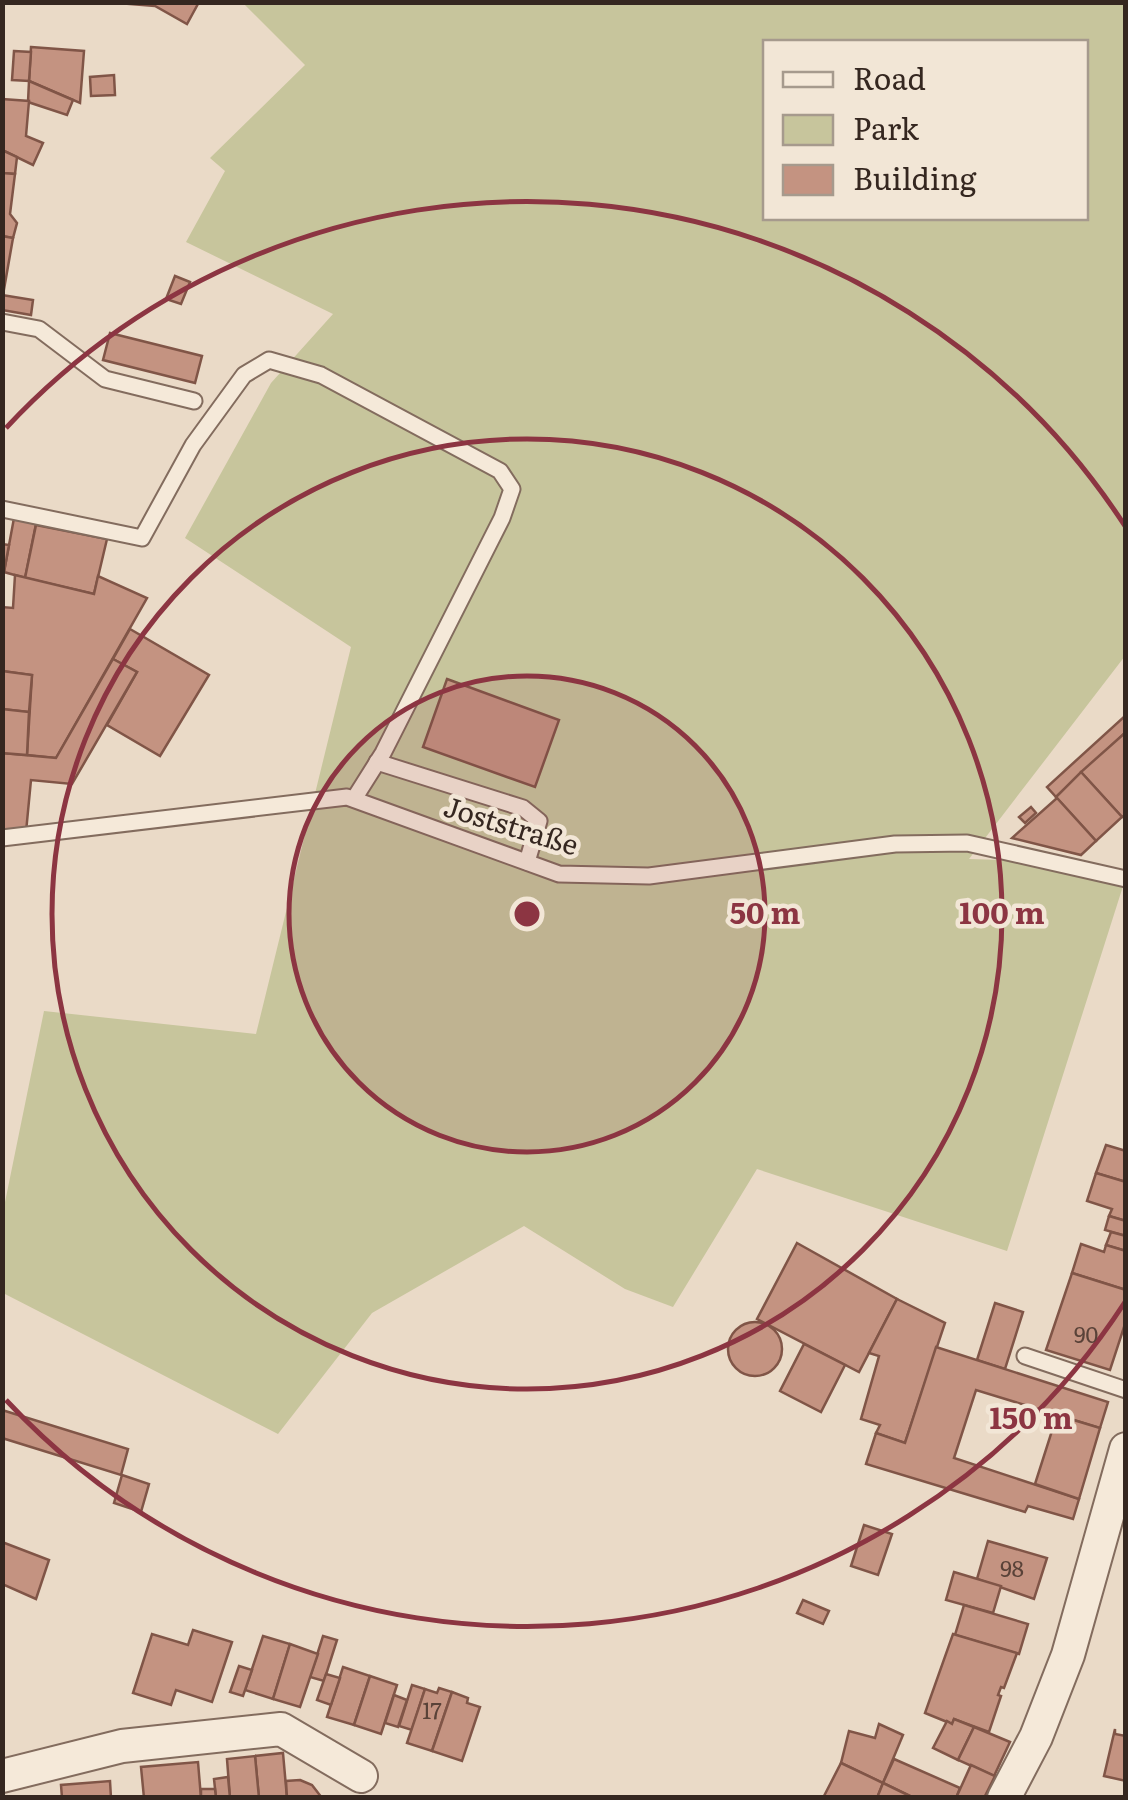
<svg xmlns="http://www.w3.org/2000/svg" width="1128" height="1800" viewBox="0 0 1128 1800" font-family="Literata,serif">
	<rect width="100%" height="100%" fill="#eadac7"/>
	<!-- green -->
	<path fill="#c7c59c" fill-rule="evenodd" d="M243,3H1125V656L969,859L1002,860L1124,883L1007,1251L757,1169L673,1307L625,1289L524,1226L372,1313L278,1434L3,1293V1212L44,1011L256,1034L351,647L185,538L271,383L333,314L186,242L225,171L210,158L305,65ZM766,42H1086V218H766Z"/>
	<!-- building -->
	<g fill="#c49381" stroke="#805547" stroke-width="2.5">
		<polygon points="105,2 199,2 187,24 155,6"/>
		<polygon points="31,47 84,51 80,103 29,81"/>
		<polygon points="14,51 31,52 29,81 12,80"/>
		<polygon points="114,75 115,95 91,96 90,77"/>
		<polygon points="29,81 73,100 67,115 28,102"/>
		<polygon points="2,99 29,101 26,136 43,143 33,165 2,150"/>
		<polygon points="2,150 17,157 15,174 2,173"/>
		<polygon points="2,173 15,174 10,214 17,223 13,238 2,236"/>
		<polygon points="2,236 13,238 3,295 2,295"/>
		<polygon points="175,276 190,282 181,304 166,299"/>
		<polygon points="2,295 33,300 31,315 2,310"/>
		<polygon points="110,333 202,356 195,383 103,360"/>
		<polygon points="14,518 36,524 25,578 4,572"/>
		<polygon points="36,525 107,539 94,594 25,578"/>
		<polygon points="2,544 9,545 4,572 2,572"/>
		<polygon points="15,575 94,594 98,576 147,598 56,758 27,755 32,675 2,671 2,607 13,608"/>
		<polygon points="130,629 209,675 160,756 107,725 137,672 113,659"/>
		<polygon points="113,659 137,672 72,784 31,780 26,832 2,832 2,753 56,758"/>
		<polygon points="2,671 32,675 29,712 2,709"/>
		<polygon points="447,679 559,720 535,787 423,747"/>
		<polygon points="2,709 29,712 27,755 2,753"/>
		<polygon points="1126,715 1126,732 1056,797 1047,787"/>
		<polygon points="1126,732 1126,814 1122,817 1081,772"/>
		<polygon points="1081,772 1122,817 1096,841 1056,797"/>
		<polygon points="1057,798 1096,841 1081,855 1012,838"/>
		<polygon points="1031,807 1036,813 1025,823 1019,817"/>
		<polygon points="1106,1145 1126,1151 1126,1182 1096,1173"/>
		<polygon points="1096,1173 1126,1182 1126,1221 1109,1216 1112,1209 1087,1201"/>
		<polygon points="1109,1216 1126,1221 1126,1236 1105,1230"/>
		<polygon points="1111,1232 1126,1236 1126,1251 1106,1245"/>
		<polygon points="797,1243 897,1299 859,1372 757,1319"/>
		<polygon points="1081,1244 1104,1252 1106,1245 1126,1251 1126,1290 1072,1273"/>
		<polygon points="1072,1273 1126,1290 1126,1321 1110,1370 1046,1350"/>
		<polygon points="897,1299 945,1323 905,1443 876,1433 880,1425 861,1419 879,1356 869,1353"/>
		<polygon points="995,1303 1023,1312 1005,1369 977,1360"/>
		<circle cx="755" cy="1349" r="27"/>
		<polygon points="804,1344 845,1365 821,1412 780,1391"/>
		<polygon points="936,1347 1108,1402 1100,1428 976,1390 954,1458 1079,1499 1073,1519 1028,1506 1025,1512 866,1464 876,1433 905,1443"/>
		<polygon points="2,1410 128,1449 121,1475 2,1438"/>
		<polygon points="1057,1415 1100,1428 1079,1499 1035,1484"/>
		<polygon points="122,1475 149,1484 141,1512 114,1503"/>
		<polygon points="864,1525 892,1534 878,1575 851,1566"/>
		<polygon points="988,1541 1047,1558 1034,1599 977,1579"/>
		<polygon points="2,1542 49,1560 36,1599 2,1584"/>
		<polygon points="954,1572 1001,1586 993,1613 946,1600"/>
		<polygon points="803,1600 829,1611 823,1624 797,1613"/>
		<polygon points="964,1605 1028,1624 1019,1654 955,1635"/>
		<polygon points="193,1630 232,1642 212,1702 176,1690 171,1705 133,1693 152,1634 188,1645"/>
		<polygon points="953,1634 1017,1653 1004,1688 1001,1687 998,1695 1001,1696 989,1732 954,1719 952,1724 925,1713"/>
		<polygon points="263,1636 290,1644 273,1699 245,1690"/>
		<polygon points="323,1636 337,1640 324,1681 310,1677"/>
		<polygon points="290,1644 318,1654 300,1707 273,1699"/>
		<polygon points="239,1666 252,1670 243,1696 230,1692"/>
		<polygon points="343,1667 370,1676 354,1725 327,1717"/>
		<polygon points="326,1674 340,1678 331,1705 317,1700"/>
		<polygon points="370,1676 397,1685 381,1734 354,1725"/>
		<polygon points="412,1685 425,1689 412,1730 399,1726"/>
		<polygon points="439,1688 452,1692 432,1751 407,1743 425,1689 437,1693"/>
		<polygon points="452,1692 468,1698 467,1703 480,1707 462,1761 432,1751"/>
		<polygon points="394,1695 407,1700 398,1727 385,1723"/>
		<polygon points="954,1719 974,1727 958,1760 933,1748 947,1721 952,1724"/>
		<polygon points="879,1724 903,1735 883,1783 841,1763 849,1731 875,1738"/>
		<polygon points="974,1727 1010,1742 994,1776 958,1760"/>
		<polygon points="1115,1729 1115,1734 1126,1736 1126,1781 1104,1776"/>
		<polygon points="283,1753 287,1798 259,1798 255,1756"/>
		<polygon points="255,1756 259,1798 230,1798 227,1759"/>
		<polygon points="894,1759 960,1788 956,1798 914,1798 883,1783"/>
		<polygon points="198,1762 201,1798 144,1798 141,1767"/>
		<polygon points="841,1763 883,1783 877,1798 823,1798"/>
		<polygon points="971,1765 995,1776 984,1798 956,1798"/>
		<polygon points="228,1777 230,1798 216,1798 214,1779"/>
		<polygon points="300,1780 312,1785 322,1798 287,1798 286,1781"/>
		<polygon points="110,1781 111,1798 62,1798 61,1785"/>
		<polygon points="883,1783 914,1798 877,1798"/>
		<polygon points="201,1789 215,1789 216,1798 201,1798"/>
	</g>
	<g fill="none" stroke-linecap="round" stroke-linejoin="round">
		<defs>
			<g id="lane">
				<polyline points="2,322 39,329 105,379 194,401"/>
				<polyline points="2,509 142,538 193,445 244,375 269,360 321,375 500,471 512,489 502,518 383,753 354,799"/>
				<polyline points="377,762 523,808 539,821 527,862"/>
				<polyline points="2,838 347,797 559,874 649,876 895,844 967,843 1126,879"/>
				<polyline points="1025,1356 1126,1390"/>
			</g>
			<g id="street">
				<polyline points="2,1776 122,1746 281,1729 361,1776"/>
				<polyline points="1004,1798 1036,1737 1068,1655 1126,1449"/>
			</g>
		</defs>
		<!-- lane casing -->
		<use href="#lane" stroke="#836c5e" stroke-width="19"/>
		<!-- street casing -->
		<use href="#street" stroke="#836c5e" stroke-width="36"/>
		<!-- lane -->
		<use href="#lane" stroke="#f5e9d9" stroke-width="15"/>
		<!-- street -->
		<use href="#street" stroke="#f5e9d9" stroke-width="32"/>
	</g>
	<!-- distance rings -->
	<circle cx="527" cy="914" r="238" fill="#8c3542" fill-opacity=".12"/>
	<g fill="none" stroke="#8c3542" stroke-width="5">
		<circle cx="527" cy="914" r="238"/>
		<circle cx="527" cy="914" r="475"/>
		<path d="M1125 1302A713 713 0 0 1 6 1400M6 428A713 713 0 0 1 1125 526"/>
	</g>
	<g text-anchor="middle" stroke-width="9" stroke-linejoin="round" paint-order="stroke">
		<!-- number labels -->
		<g font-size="22" fill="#594238">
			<text x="1086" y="1343">90</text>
			<text x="1012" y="1577">98</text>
			<text x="432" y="1719">17</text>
		</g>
		<!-- street labels -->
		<g font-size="28" fill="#352720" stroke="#f2e6d6">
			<text transform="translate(511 826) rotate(17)" y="10">Joststraße</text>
		</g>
	</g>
	<circle cx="527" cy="914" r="15" fill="#8c3542" stroke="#f2e6d6" stroke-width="5"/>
	<g font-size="30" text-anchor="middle" font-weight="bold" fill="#8c3542" stroke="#f2e6d6" stroke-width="9" stroke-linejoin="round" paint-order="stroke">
		<text x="765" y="924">50 m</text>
		<text x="1002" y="924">100 m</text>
		<text x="1031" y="1429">150 m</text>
	</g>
	<!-- border -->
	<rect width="1128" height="1800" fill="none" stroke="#352720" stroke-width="10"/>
	<!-- legend -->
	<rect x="763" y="40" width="325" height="180" fill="#f2e6d6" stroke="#a69a8d" stroke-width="2.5"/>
	<rect x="783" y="72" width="50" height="15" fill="#f5e9d9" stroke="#a69a8d" stroke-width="2.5"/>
	<text x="853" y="90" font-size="30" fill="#352720">Road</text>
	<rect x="783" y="115" width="50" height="30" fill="#c7c59c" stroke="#a69a8d" stroke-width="2.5"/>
	<text x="853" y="140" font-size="30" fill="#352720">Park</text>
	<rect x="783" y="165" width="50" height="30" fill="#c49381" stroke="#a69a8d" stroke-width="2.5"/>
	<text x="853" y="190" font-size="30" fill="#352720">Building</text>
</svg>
